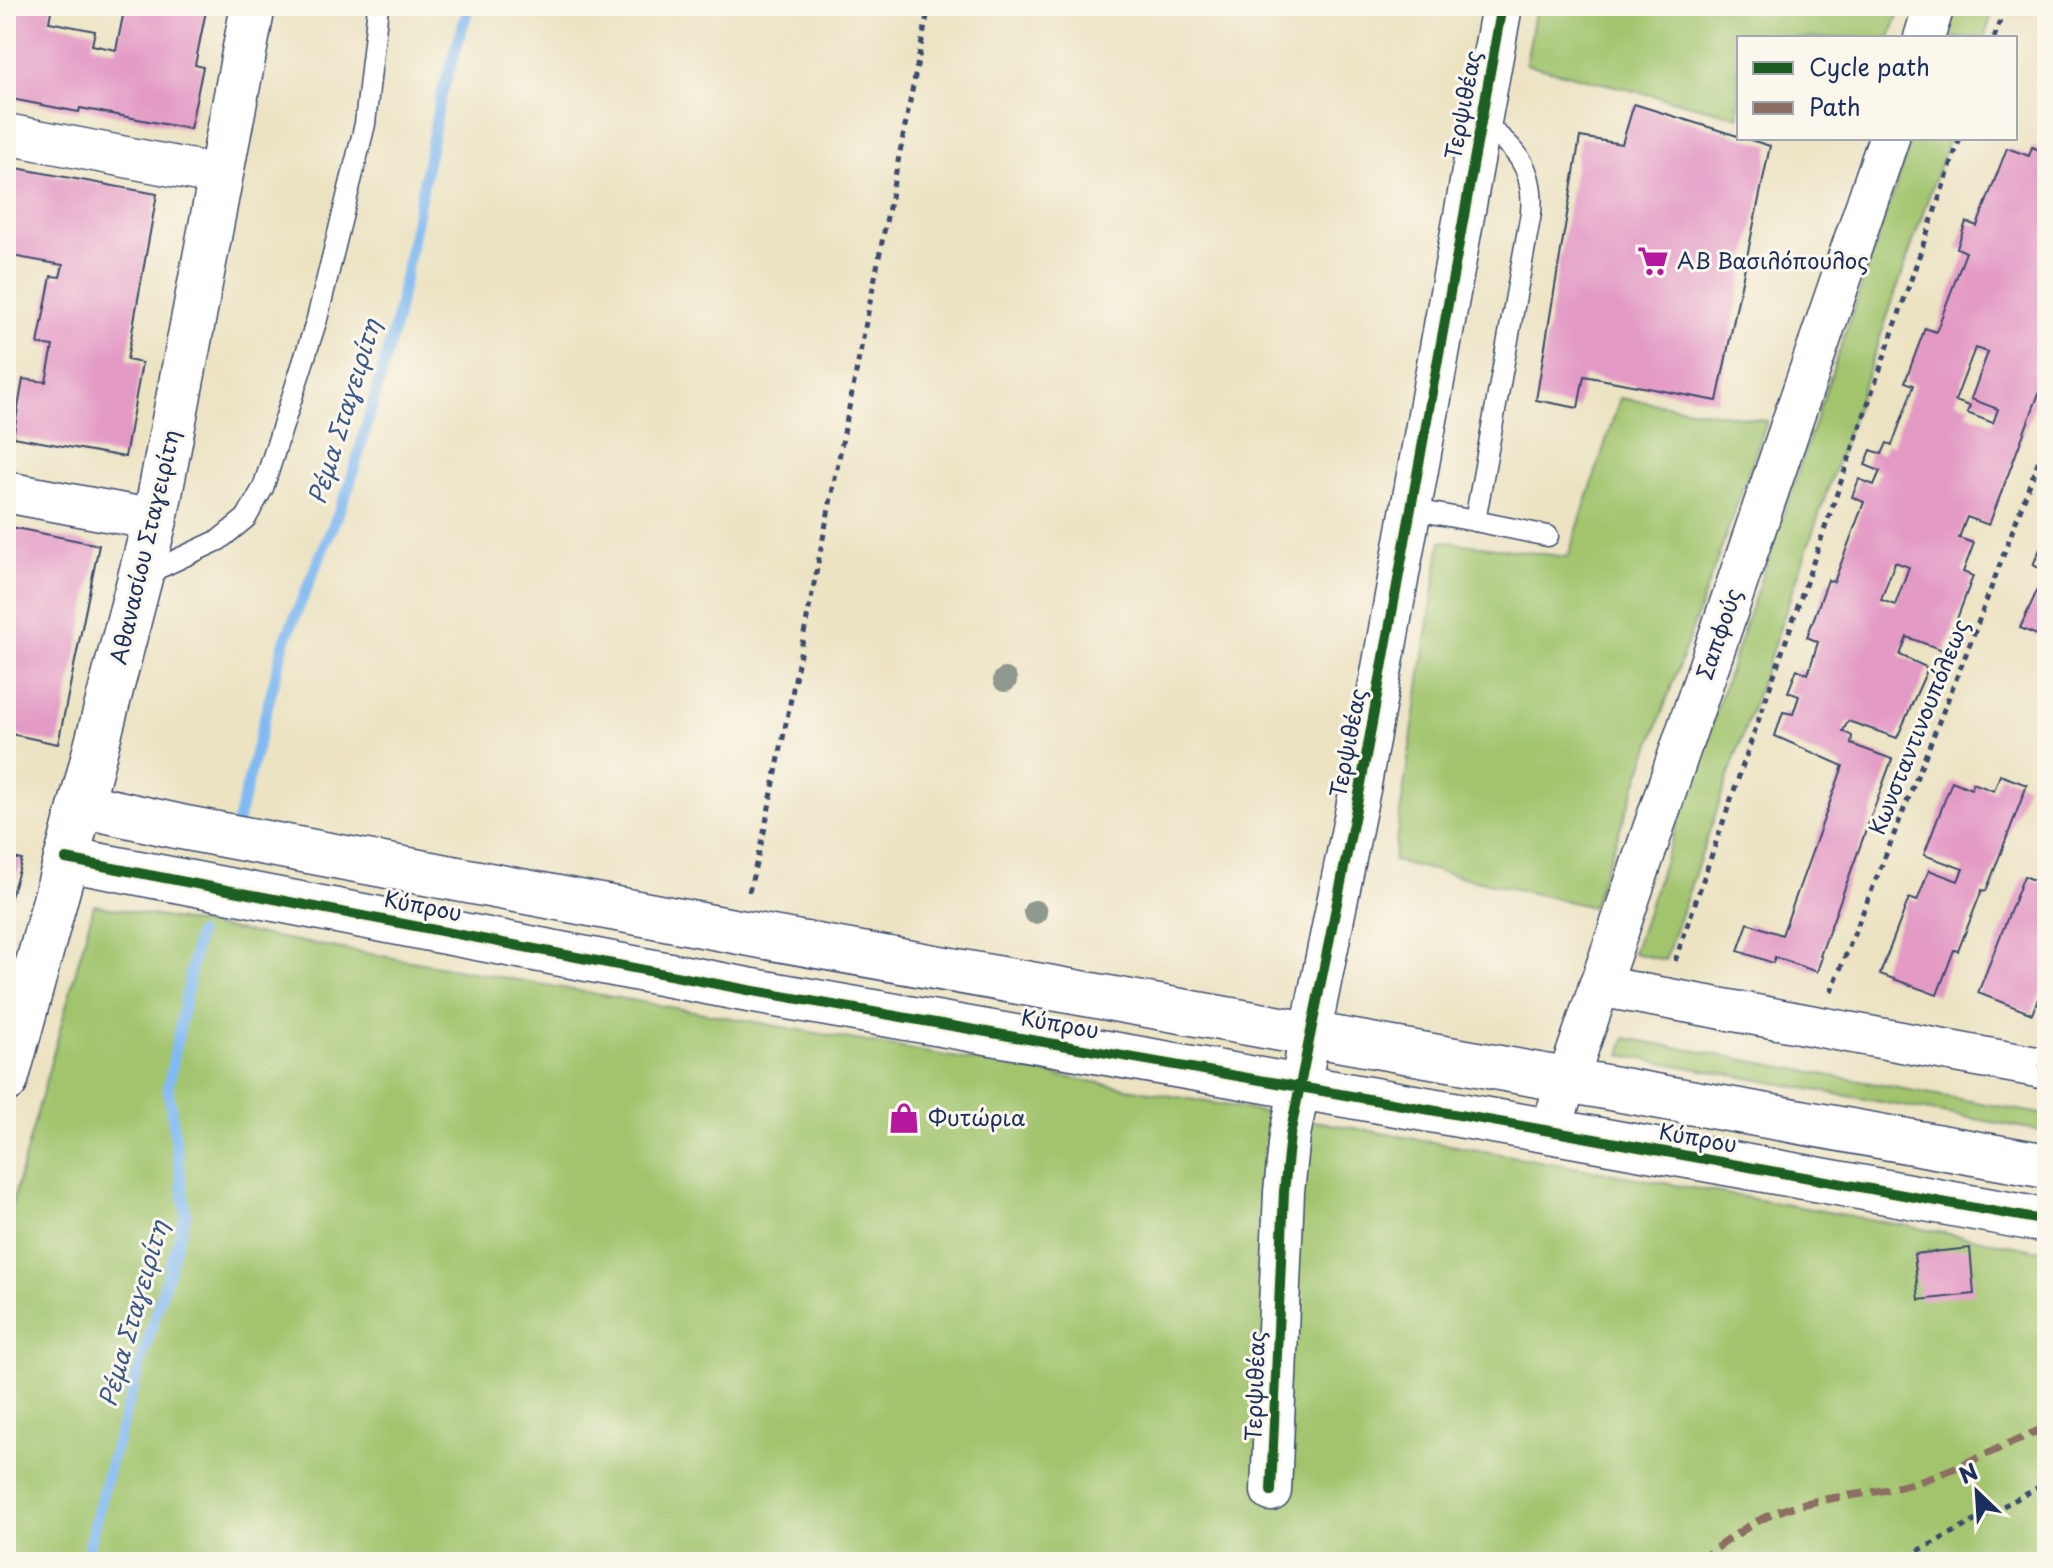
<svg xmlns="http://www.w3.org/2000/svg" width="2053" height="1568" viewBox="0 0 2053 1568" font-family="'Playpen Sans',sans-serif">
	<rect width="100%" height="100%" fill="#fbf7ec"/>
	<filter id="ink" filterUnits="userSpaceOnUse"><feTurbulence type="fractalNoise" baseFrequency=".0125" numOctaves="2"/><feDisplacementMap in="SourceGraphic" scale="16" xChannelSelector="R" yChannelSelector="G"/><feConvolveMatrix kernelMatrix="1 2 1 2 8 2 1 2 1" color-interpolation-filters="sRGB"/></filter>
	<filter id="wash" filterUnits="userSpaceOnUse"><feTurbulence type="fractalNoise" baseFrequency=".006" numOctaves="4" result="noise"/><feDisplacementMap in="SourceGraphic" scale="32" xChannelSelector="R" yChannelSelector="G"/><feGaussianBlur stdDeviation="1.8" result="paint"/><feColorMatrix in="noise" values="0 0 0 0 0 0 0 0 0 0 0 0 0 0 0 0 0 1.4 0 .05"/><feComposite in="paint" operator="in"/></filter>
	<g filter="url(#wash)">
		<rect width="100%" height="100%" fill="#ece3c3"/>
		<!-- green -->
		<g fill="#a1c46d" stroke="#5e7a66" stroke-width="2">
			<polygon points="1536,6 1901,6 1890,38 1739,38 1739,117 1526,64"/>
			<polygon points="1957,6 1995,6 1984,38 1946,38"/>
			<polygon points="1912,138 1949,138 1665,960 1633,953"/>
			<polygon points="1620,398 1767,421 1592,907 1393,861 1441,541 1568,557"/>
			<polygon points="94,905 1901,1225 2047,1252 2047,1562 6,1562 6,1226"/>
			<polygon points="1625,1038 2047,1115 2047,1132 1620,1055"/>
		</g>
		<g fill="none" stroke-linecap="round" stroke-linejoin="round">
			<!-- stream -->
			<g stroke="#81baf2" stroke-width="11">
				<polyline points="237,824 284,643 349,487 396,322 440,100 469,6"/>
				<polyline points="85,1562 109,1468 186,1214 168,1088 198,934"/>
			</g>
		</g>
		<g id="blocks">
			<!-- building -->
			<g fill="#e39ac5" fill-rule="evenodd">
				<polygon points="6,6 52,6 49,22 95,31 92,45 116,50 125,6 207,6 195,65 203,67 190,129 80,108 79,112 6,98"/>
				<polygon points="1634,104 1770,146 1717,401 1584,376 1578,408 1536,400 1580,137 1622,144"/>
				<path d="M2032,147L2047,153V372L1989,525L1967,517L1959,538L1974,543L1963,572L1973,576L1945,651L1907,637L1900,655L1928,668L1897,738L1848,721L1843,731L1852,736L1851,744L1892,759L1820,956L1822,957L1817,972L1775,957L1773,963L1738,951L1748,923L1782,935L1843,766L1775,736L1783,712L1793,714L1799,696L1788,692L1797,669L1808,674L1818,642L1807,637L1828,580L1834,582L1864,502L1852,497L1859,479L1874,485L1880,471L1865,465L1871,450L1882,454L1887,443L1892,445L1914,385L1905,382L1925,328L1936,332L1966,252L1957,248L1966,222L1977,226L2007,148L2029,156ZM1975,348L1988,352L1971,399L1998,409L1993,423L1967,413L1970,406L1955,401ZM1895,562L1909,567L1895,605L1881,600Z"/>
				<polygon points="11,167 157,194 127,360 142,363 125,457 13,437 23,379 46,382 53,346 38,344 51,276 60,277 63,265 6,255 6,174 9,174"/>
				<polygon points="6,526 99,545 58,744 6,733"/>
				<polygon points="2047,533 2047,639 2020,628 2046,571 2033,565"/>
				<polygon points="2000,775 2027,785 1986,891 1982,890 1958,951 1954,950 1937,995 1880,974 1909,898 1917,901 1929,870 1958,881 1963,869 1924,855 1952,781 1971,789 1973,783 1994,791"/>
				<polygon points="2047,840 2047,861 2039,858"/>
				<polygon points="6,856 22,860 7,910 6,910"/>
				<polygon points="2024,876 2047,885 2047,976 2032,1014 1978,993"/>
				<polygon points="1970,1248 1974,1294 1919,1300 1914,1254"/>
			</g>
		</g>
	</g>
	<g filter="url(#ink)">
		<use href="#blocks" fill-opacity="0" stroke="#3a4a6d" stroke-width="2"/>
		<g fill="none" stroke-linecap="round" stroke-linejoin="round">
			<defs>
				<g id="lane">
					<path d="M1410,509L1475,521L1531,213C1535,167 1516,147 1480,122"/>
					<polyline points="1475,521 1548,536"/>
					<polyline points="144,575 219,540 246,518 263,488 317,319 365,124 378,6"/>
				</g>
				<g id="street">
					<polyline points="1924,38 1934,6"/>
					<polyline points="6,134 219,175"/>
					<polyline points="6,492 155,520"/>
					<polyline points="1599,986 2047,1069"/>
					<polyline points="1550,1131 1889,138"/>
					<polyline points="1271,1491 1284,1192 1290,1135 1361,784 1502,6"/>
				</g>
				<g id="secondary">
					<polyline points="81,805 181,827 739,932 2047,1166"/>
					<polyline points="66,859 748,990 1550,1131 2047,1221"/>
					<polyline points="6,1080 81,805 155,520 253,6"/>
				</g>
			</defs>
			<!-- lane casing -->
			<use href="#lane" stroke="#3a4a6d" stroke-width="23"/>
			<!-- street casing -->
			<use href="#street" stroke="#3a4a6d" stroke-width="43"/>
			<!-- secondary casing -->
			<use href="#secondary" stroke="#3a4a6d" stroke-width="47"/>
			<!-- path -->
			<g stroke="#3a4a6d" stroke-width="5" stroke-dasharray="6 6" stroke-linecap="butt">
				<polyline points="1994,38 2005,6"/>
				<polyline points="749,892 764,832 799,659 929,6"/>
				<polyline points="1675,961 1960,138"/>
				<polyline points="1831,992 1972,639 2047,438"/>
				<polyline points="1897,1562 2047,1483"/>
			</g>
			<!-- lane -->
			<use href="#lane" stroke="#fff" stroke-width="20"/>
			<!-- street -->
			<use href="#street" stroke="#fff" stroke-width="40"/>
			<!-- secondary -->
			<use href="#secondary" stroke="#fff" stroke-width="44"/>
			<!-- quiet -->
			<g stroke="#8d6e63" stroke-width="8" stroke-dasharray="16 8" stroke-linecap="butt">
				<polyline points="2042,1068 2047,1057"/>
				<path d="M1697,1562C1727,1541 1756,1517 1792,1507C1833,1495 1876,1495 1917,1482C1962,1467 2004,1445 2047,1427"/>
			</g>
			<defs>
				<g id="cycleway">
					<polyline points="66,859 748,990 1550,1131 2047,1221"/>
					<polyline points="1271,1491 1284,1192 1290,1135 1361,784 1502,6"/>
				</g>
			</defs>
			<!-- cycleway casing -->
			<use href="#cycleway" stroke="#fbf7ec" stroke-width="15"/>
			<!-- cycleway -->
			<use href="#cycleway" stroke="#1b5e20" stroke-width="10"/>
		</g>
		<!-- trees -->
		<g fill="#8f998e">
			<circle cx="1005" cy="680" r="12"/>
			<circle cx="1035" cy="912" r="12"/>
		</g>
	</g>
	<!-- icons -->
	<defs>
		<symbol id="supermarket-bare" viewBox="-9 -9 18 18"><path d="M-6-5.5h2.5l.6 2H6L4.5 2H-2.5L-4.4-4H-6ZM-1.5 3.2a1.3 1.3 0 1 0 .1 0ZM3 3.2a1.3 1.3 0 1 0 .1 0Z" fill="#b5179e" stroke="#fbf7ec" stroke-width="2.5" paint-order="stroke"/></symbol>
		<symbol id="shop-bare" viewBox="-9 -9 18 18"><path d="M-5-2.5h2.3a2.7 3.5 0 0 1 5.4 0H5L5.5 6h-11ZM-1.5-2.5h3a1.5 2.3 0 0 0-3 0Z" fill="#b5179e" stroke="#fbf7ec" stroke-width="2.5" paint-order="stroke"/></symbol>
	</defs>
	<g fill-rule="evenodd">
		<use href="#supermarket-bare" x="1631" y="239" width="44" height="44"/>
		<use href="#shop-bare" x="882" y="1096" width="44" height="44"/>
	</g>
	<g text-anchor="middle" stroke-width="6" stroke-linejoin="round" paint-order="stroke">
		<!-- street labels -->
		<g font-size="22" fill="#1b2f5e" stroke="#fbf7ec">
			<text transform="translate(1463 105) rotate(-79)" y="8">Τερψιθέας</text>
			<text transform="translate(145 547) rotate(-77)" y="8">Αθανασίου Σταγειρίτη</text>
			<text transform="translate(1719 634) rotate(-71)" y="8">Σαπφούς</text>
			<text transform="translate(1919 727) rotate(-68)" y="8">Κωνσταντινουπόλεως</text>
			<text transform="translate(1348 743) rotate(-79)" y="8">Τερψιθέας</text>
			<text transform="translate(423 906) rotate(11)" y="8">Κύπρου</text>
			<text transform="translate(1060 1024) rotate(10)" y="8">Κύπρου</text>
			<text transform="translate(1698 1138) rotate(10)" y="8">Κύπρου</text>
			<text transform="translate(1255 1386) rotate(-88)" y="8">Τερψιθέας</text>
		</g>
		<!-- poi labels -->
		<g font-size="22" fill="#1b2f5e" stroke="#fbf7ec" text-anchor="start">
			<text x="1677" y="269">ΑΒ Βασιλόπουλος</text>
			<text x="928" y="1126">Φυτώρια</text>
		</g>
		<!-- water labels -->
		<g font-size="24" font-style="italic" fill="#3a598a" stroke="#fbf7ec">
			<text transform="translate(345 412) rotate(-73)" y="8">Ρέμα Σταγειρίτη</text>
			<text transform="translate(134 1314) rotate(-74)" y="8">Ρέμα Σταγειρίτη</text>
		</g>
	</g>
	<!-- margin -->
	<rect width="2053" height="1568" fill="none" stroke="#fbf7ec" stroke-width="32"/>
	<!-- legend -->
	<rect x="1737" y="36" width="280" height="104" fill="#fbf7ec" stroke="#a1a7b3" stroke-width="2"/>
	<rect x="1753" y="62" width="40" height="12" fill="#1b5e20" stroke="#a1a7b3" stroke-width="2"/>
	<text x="1809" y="76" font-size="24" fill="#1b2f5e">Cycle path</text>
	<rect x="1753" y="102" width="40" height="12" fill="#8d6e63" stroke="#a1a7b3" stroke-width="2"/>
	<text x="1809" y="116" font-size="24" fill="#1b2f5e">Path</text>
	<!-- north arrow -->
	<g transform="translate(1977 1492) rotate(335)" stroke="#fbf7ec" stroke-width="6" paint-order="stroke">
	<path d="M0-6L14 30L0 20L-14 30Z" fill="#1b2f5e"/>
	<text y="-12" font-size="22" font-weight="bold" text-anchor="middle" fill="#1b2f5e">N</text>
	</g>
</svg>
